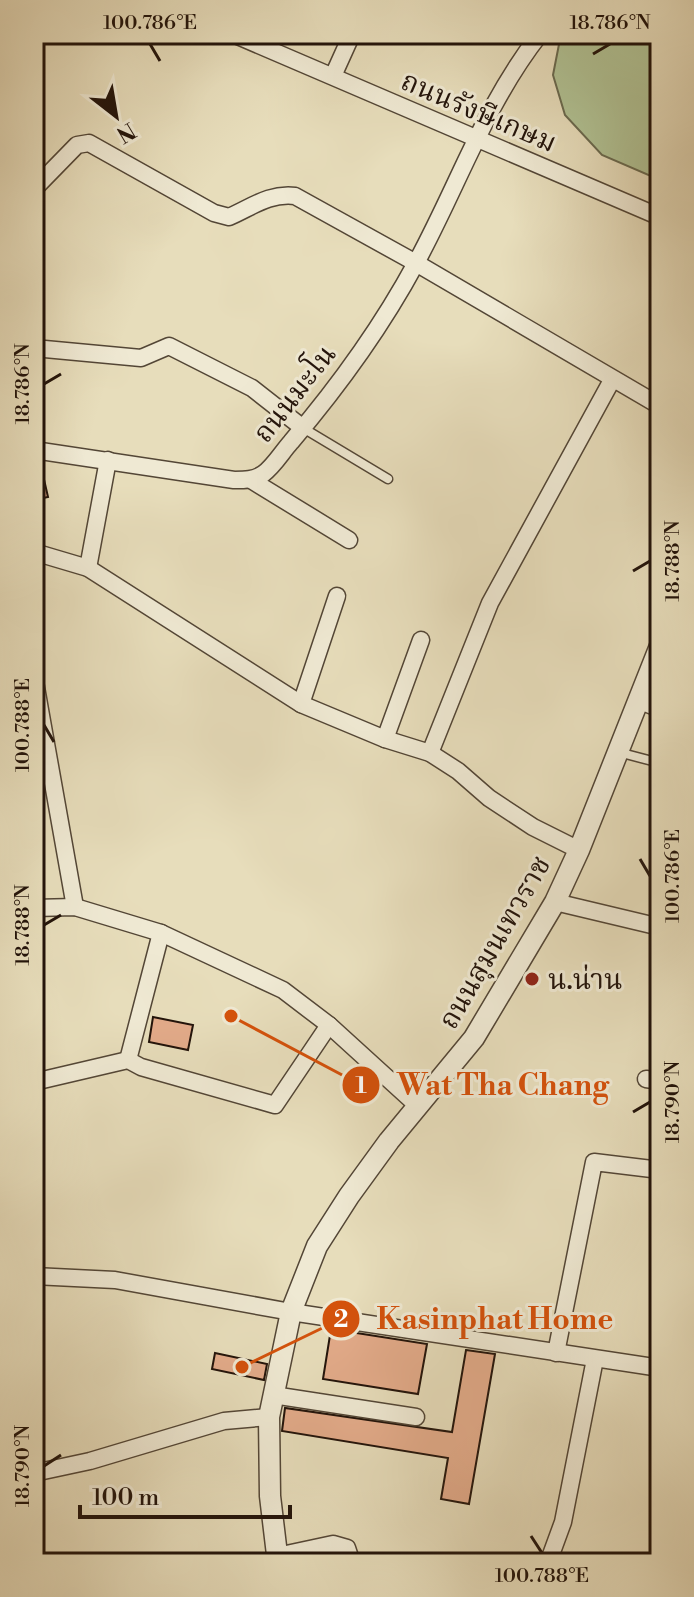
<svg xmlns="http://www.w3.org/2000/svg" width="694" height="1597" viewBox="0 0 694 1597" font-family="'Libre Bodoni','Noto Serif Thai',serif">
	<rect width="100%" height="100%" fill="#e7ddbb"/>
	<filter id="stains"><feTurbulence type="fractalNoise" baseFrequency=".0025" numOctaves="4"/><feColorMatrix values="0 0 0 0 .2 0 0 0 0 .09 0 0 0 0 .02 0 0 0 .5 -.17"/></filter>
	<radialGradient id="worn" r=".72"><stop offset=".6" stop-color="#630" stop-opacity="0"/><stop offset="1" stop-color="#630" stop-opacity=".3"/></radialGradient>
	<!-- green -->
	<polygon fill="#b1c294" stroke="#6a6a4f" stroke-width="2" points="561,34 660,34 660,180 602,155 565,115 553,75"/>
	<!-- building -->
	<g fill="#e3ab8a" stroke="#22130a" stroke-width="2">
		<polygon points="34,461 40,462 48,497 34,500"/>
		<polygon points="153,1017 193,1025 188,1050 149,1042"/>
		<polygon points="331,1329 427,1344 418,1394 323,1379"/>
		<polygon points="466,1350 495,1354 469,1504 441,1499 448,1458 282,1431 285,1408 452,1432"/>
		<polygon points="215,1353 267,1364 264,1380 212,1369"/>
	</g>
	<g fill="none" stroke-linecap="round" stroke-linejoin="round">
		<defs>
			<g id="service">
				<polyline points="303,428 388,479"/>
				<polyline points="618,752 660,763"/>
			</g>
			<g id="minor">
				<polyline points="233,34 660,217"/>
				<polyline points="333,76 352,34"/>
				<path d="M34,189L77,145L89,143L214,213L229,217C252,207 269,193 295,196L416,263L655,403H660"/>
				<polyline points="34,348 141,358 169,346 252,388 303,428"/>
				<path d="M34,450L234,480C245,480 254,480 263,474C274,466 282,452 291,442C337,388 382,326 416,263C458,186 485,104 540,34"/>
				<polyline points="251,480 349,540"/>
				<polyline points="34,552 88,568 301,704 385,739 430,753 458,771 489,798 533,827 579,850"/>
				<polyline points="88,568 108,460"/>
				<polyline points="34,676 75,907"/>
				<polyline points="638,700 660,709"/>
				<polyline points="301,704 337,596"/>
				<polyline points="385,739 421,640"/>
				<polyline points="430,753 490,603 612,380"/>
				<polyline points="555,902 660,927"/>
				<polyline points="34,908 75,907 161,933 283,990 329,1025 418,1106"/>
				<polyline points="128,1060 161,933"/>
				<polyline points="646,1079 660,1081"/>
				<polyline points="34,1082 128,1060 141,1067 275,1105 329,1025"/>
				<polyline points="34,1276 115,1280 291,1312 660,1368"/>
				<polyline points="556,1353 594,1162 660,1170"/>
				<polyline points="273,1395 416,1417"/>
				<polyline points="34,1473 90,1461 224,1421 269,1417"/>
				<polyline points="277,1556 333,1544 347,1548 352,1563"/>
				<polyline points="548,1563 563,1522 595,1359"/>
			</g>
			<polyline id="tertiary" points="278,1563 270,1496 269,1417 291,1312 317,1246 349,1196 389,1141 474,1038 555,902 579,850 660,646"/>
		</defs>
		<!-- service casing -->
		<use href="#service" stroke="#534636" stroke-width="11"/>
		<!-- minor casing -->
		<use href="#minor" stroke="#534636" stroke-width="19"/>
		<!-- tertiary casing -->
		<use href="#tertiary" stroke="#534636" stroke-width="23"/>
		<!-- service -->
		<use href="#service" stroke="#efe9d3" stroke-width="8"/>
		<!-- minor -->
		<use href="#minor" stroke="#efe9d3" stroke-width="16"/>
		<!-- tertiary -->
		<use href="#tertiary" stroke="#efe9d3" stroke-width="20"/>
	</g>
	<!-- ticks -->
	<path fill="none" stroke="#22130a" stroke-width="3" d="M150,44L160,61M593,54L610,44M44,384L61,374M633,571L650,561M44,725L54,742M640,859L650,876M44,925L61,915M633,1112L650,1102M44,1466L61,1455M531,1536L542,1553"/>
	<!-- markers -->
	<circle fill="#8f2418" stroke="#efe9d3" stroke-width="3" cx="532" cy="979" r="8"/>
	<g text-anchor="middle" stroke-width="6" stroke-linejoin="round" paint-order="stroke">
		<!-- street labels -->
		<g font-size="28" fill="#22130a" stroke="#efe9d3">
			<text transform="translate(479 111) rotate(23)" y="10">ถนนรังษีเกษม</text>
			<text transform="translate(294 393) rotate(-52)" y="10">ถนนมะโน</text>
			<text transform="translate(494 942) rotate(-60)" y="10">ถนนสุมนเทวราช</text>
		</g>
		<!-- poi labels -->
		<g font-size="28" fill="#22130a" stroke="#efe9d3" text-anchor="start">
			<text x="548" y="989">น.น่าน</text>
		</g>
	</g>
	<!-- callouts -->
	<path fill="none" stroke="#d4520c" stroke-width="3" d="M231 1016L361 1085M242 1367L341 1319"/>
	<g fill="#d4520c" stroke="#efe9d3" stroke-width="3">
		<circle cx="231" cy="1016" r="8"/>
		<circle cx="242" cy="1367" r="8"/>
		<circle cx="361" cy="1085" r="20"/>
		<circle cx="341" cy="1319" r="20"/>
	</g>
	<g font-size="24" text-anchor="middle" font-weight="bold" fill="#fff">
		<text x="361" y="1093">1</text>
		<text x="341" y="1327">2</text>
	</g>
	<g font-size="30" text-anchor="middle" font-weight="bold" fill="#d4520c" stroke="#efe9d3" stroke-width="6" stroke-linejoin="round" paint-order="stroke">
		<text x="503" y="1095">Wat Tha Chang</text>
		<text x="495" y="1329">Kasinphat Home</text>
	</g>
	<!-- margin -->
	<rect width="694" height="1597" fill="none" stroke="#e7ddbb" stroke-width="88"/>
	<!-- north arrow -->
	<g transform="translate(116 116) rotate(149)" stroke="#efe9d3" stroke-width="6" paint-order="stroke">
	<path d="M0-6L14 30L0 20L-14 30Z" fill="#22130a"/>
	<text y="-12" font-size="22" font-weight="bold" text-anchor="middle" fill="#22130a">N</text>
	</g>
	<!-- scale -->
	<path d="M80 1505v12h210v-12" fill="none" stroke="#22130a" stroke-width="4"/>
	<text x="92" y="1505" font-size="24" fill="#22130a" stroke="#efe9d3" stroke-width="6" paint-order="stroke">100 m</text>
	<rect x="44" y="44" width="606" height="1509" fill="none" stroke="#22130a" stroke-width="3"/>
	<g font-size="20" text-anchor="middle" fill="#22130a">
		<text x="150" y="29">100.786°E</text>
		<text x="610" y="29">18.786°N</text>
		<text transform="translate(22 384) rotate(-90)" y="7">18.786°N</text>
		<text transform="translate(672 561) rotate(-90)" y="7">18.788°N</text>
		<text transform="translate(22 725) rotate(-90)" y="7">100.788°E</text>
		<text transform="translate(672 876) rotate(-90)" y="7">100.786°E</text>
		<text transform="translate(22 925) rotate(-90)" y="7">18.788°N</text>
		<text transform="translate(672 1102) rotate(-90)" y="7">18.790°N</text>
		<text transform="translate(22 1466) rotate(-90)" y="7">18.790°N</text>
		<text x="542" y="1582">100.788°E</text>
	</g>
	<rect width="100%" height="100%" filter="url(#stains)"/>
	<rect width="100%" height="100%" fill="url(#worn)"/>
</svg>
